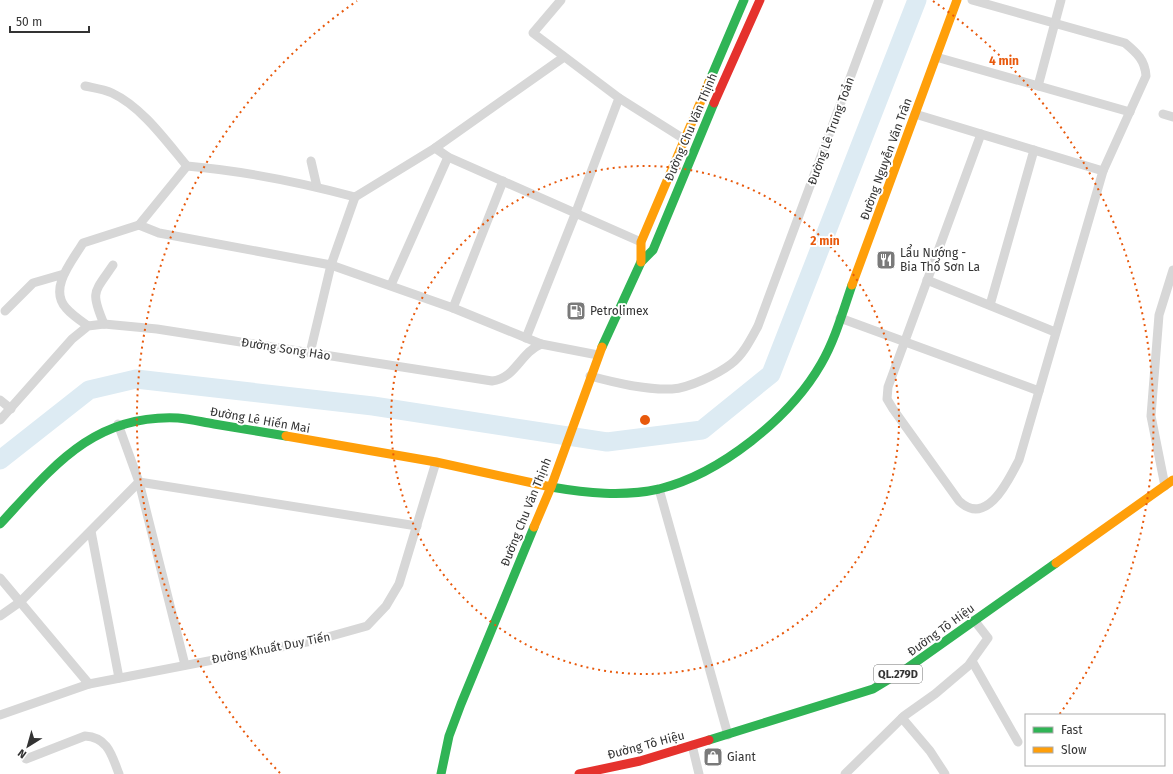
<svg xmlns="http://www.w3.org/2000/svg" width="1173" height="774" viewBox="0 0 1173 774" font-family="'Fira Sans',sans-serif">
	<rect width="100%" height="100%" fill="#fff"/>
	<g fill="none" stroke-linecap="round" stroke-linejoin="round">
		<!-- river -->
		<polyline stroke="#ddebf3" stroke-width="19" points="0,460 89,390 136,379 373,406 607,442 702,430 771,374 917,0"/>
		<!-- street -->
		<g stroke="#d7d7d7" stroke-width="9">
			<path d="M972,0L1125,43C1137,53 1145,60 1146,76L1103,171L1019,460C1008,481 987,527 959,501L893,409L887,399L888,387L981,134"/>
			<polyline points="936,57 1130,112"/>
			<path d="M85,86C94,88 103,89 112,93C142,107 166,141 187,166C244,171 299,182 355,197L435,148L564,57"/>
			<polyline points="1038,86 1061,0"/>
			<polyline points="619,98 684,139"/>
			<polyline points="915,114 1103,171"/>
			<polyline points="1163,114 1173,117"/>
			<polyline points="435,148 448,157 641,242"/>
			<polyline points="311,161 317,187"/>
			<polyline points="187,166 139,225 159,233 331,265 453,308 541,344"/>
			<polyline points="927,280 1055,332"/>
			<polyline points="391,285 448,157"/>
			<polyline points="990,305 1034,150"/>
			<polyline points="453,308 503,181"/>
			<polyline points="5,311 33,283 64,274"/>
			<polyline points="840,318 1039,391"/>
			<path d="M104,324C90,291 94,293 113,265"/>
			<path d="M88,326C81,321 72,315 66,308C48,288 73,260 83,243L139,225"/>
			<polyline points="526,338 576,212 619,98 533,33 561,0"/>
			<polyline points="310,353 331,265 355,197"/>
			<path d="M590,376C616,383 645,390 672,389C689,388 718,374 731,364C743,355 751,339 758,326L879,0"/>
			<polyline points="0,400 11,409"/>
			<path d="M0,420L72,339L88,326L104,324L157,329L492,381C516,378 520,353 541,344L598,355"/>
			<polyline points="118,424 139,482 185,665"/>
			<polyline points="1165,486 1151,416 1159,315 1173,270"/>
			<polyline points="659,489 728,735"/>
			<polyline points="91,531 119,678"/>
			<polyline points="0,578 89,684"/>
			<polyline points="0,616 20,602 139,482 417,526"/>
			<polyline points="972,661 1018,742"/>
			<polyline points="0,715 89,684 317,640 367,626 386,606 399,584 436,462"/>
			<polyline points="902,718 930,751 945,774"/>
			<polyline points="692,745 699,774"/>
			<path d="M26,759L85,736C108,737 112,756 119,774"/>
			<polyline points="845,774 904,716 935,694 968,666 988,638 974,620"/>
		</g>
		<!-- fast -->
		<g stroke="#30b455" stroke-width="9">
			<polyline points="709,82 744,0"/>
			<polyline points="602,347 641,262 653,250 714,103"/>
			<path d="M551,487C586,493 623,497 659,489C720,474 790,418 821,364C835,340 843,311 852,285"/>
			<path d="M0,524C53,467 93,414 178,418C190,419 202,422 214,424C238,428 262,432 286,436"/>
			<polyline points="709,740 873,689 906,669 1056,563"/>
			<polyline points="441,774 449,736 461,704 534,527"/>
		</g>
		<!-- slow -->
		<g stroke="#ff9f0a" stroke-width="9">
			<polyline points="641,262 641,242 709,82"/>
			<polyline points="852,285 957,0"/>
			<polyline points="286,436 436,462 551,487"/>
			<polyline points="534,527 551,487 602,347"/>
			<polyline points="1056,563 1173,480"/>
		</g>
		<!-- jam -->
		<g stroke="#e5322d" stroke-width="9">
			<polyline points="714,103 760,0"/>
			<polyline points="579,774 640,761 709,740"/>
		</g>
	</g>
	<!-- distance rings -->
	<g fill="none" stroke="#e8590c" stroke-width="2" stroke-dasharray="2 4">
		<circle cx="645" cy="420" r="254"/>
		<path d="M280 773A508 508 0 0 1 357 1M933 1A508 508 0 0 1 1059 715"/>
	</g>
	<!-- icons -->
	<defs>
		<symbol id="restaurant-square" viewBox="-11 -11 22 22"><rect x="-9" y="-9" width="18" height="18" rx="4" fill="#7a7a7a" stroke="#fff"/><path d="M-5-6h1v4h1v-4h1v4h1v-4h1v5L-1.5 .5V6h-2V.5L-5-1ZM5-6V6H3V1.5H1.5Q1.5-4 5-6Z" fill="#fff"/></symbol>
		<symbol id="fuel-square" viewBox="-11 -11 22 22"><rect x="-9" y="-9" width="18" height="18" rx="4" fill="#7a7a7a" stroke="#fff"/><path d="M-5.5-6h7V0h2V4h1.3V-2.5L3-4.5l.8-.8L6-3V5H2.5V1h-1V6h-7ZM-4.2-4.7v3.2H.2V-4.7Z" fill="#fff"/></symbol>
		<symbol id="shop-square" viewBox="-11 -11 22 22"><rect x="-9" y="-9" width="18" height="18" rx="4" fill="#7a7a7a" stroke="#fff"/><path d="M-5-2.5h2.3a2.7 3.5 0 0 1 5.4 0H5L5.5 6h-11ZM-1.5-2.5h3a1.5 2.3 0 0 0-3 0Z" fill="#fff"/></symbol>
	</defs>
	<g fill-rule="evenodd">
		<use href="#restaurant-square" x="875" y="249" width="22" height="22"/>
		<use href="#fuel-square" x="565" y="300" width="22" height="22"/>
		<use href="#shop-square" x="702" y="746" width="22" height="22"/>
	</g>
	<g text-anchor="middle" stroke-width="4" stroke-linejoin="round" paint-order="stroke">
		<!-- shield labels -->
		<rect fill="#fff" stroke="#707070" stroke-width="1" x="874" y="665" width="48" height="18" rx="3"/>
		<g font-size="11" font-weight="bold" fill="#333">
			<text x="898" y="678">QL.279D</text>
		</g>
		<!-- street labels -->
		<g font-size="12" fill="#333" stroke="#fff">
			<text transform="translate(691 127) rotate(-67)" y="4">Đường Chu Văn Thịnh</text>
			<text transform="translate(831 131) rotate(-70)" y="4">Đường Lê Trung Toản</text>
			<text transform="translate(886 159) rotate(-70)" y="4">Đường Nguyễn Văn Trân</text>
			<text transform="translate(286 349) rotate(9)" y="4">Đường Song Hào</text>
			<text transform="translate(260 420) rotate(10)" y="4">Đường Lê Hiến Mai</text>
			<text transform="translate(526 512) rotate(-68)" y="4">Đường Chu Văn Thịnh</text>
			<text transform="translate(941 630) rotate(-36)" y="4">Đường Tô Hiệu</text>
			<text transform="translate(271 648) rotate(-11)" y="4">Đường Khuất Duy Tiến</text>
			<text transform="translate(646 745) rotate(-15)" y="4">Đường Tô Hiệu</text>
		</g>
		<!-- poi labels -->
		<g font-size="12" fill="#333" stroke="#fff" text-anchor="start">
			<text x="900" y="257">Lẩu Nướng -<tspan x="900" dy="14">Bia Thổ Sơn La</tspan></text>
			<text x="590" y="315">Petrolimex</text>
			<text x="727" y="761">Giant</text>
		</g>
	</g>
	<circle cx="645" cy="420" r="6" fill="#e8590c" stroke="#fff" stroke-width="2"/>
	<g font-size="12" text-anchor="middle" font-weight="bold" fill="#e8590c" stroke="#fff" stroke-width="4" stroke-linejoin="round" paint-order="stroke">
		<text x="1004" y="65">4 min</text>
		<text x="825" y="245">2 min</text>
	</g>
	<!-- legend -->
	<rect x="1025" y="714" width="140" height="52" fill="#ffffff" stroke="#adadad"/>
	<rect x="1033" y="727" width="20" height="6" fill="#30b455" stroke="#adadad"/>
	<text x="1061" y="734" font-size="12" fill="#333333">Fast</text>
	<rect x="1033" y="747" width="20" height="6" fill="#ff9f0a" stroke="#adadad"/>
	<text x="1061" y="754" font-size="12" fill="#333333">Slow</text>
	<!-- north arrow -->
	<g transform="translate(28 746) rotate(217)" stroke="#ffffff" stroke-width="3" paint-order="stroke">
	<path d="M0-3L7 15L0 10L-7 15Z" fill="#333333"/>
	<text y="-6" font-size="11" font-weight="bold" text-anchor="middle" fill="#333333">N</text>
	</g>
	<!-- scale -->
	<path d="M10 26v6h79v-6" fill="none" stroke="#333333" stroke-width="2"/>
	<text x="16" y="26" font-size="12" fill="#333333" stroke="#ffffff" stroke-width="3" paint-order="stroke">50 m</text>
</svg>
